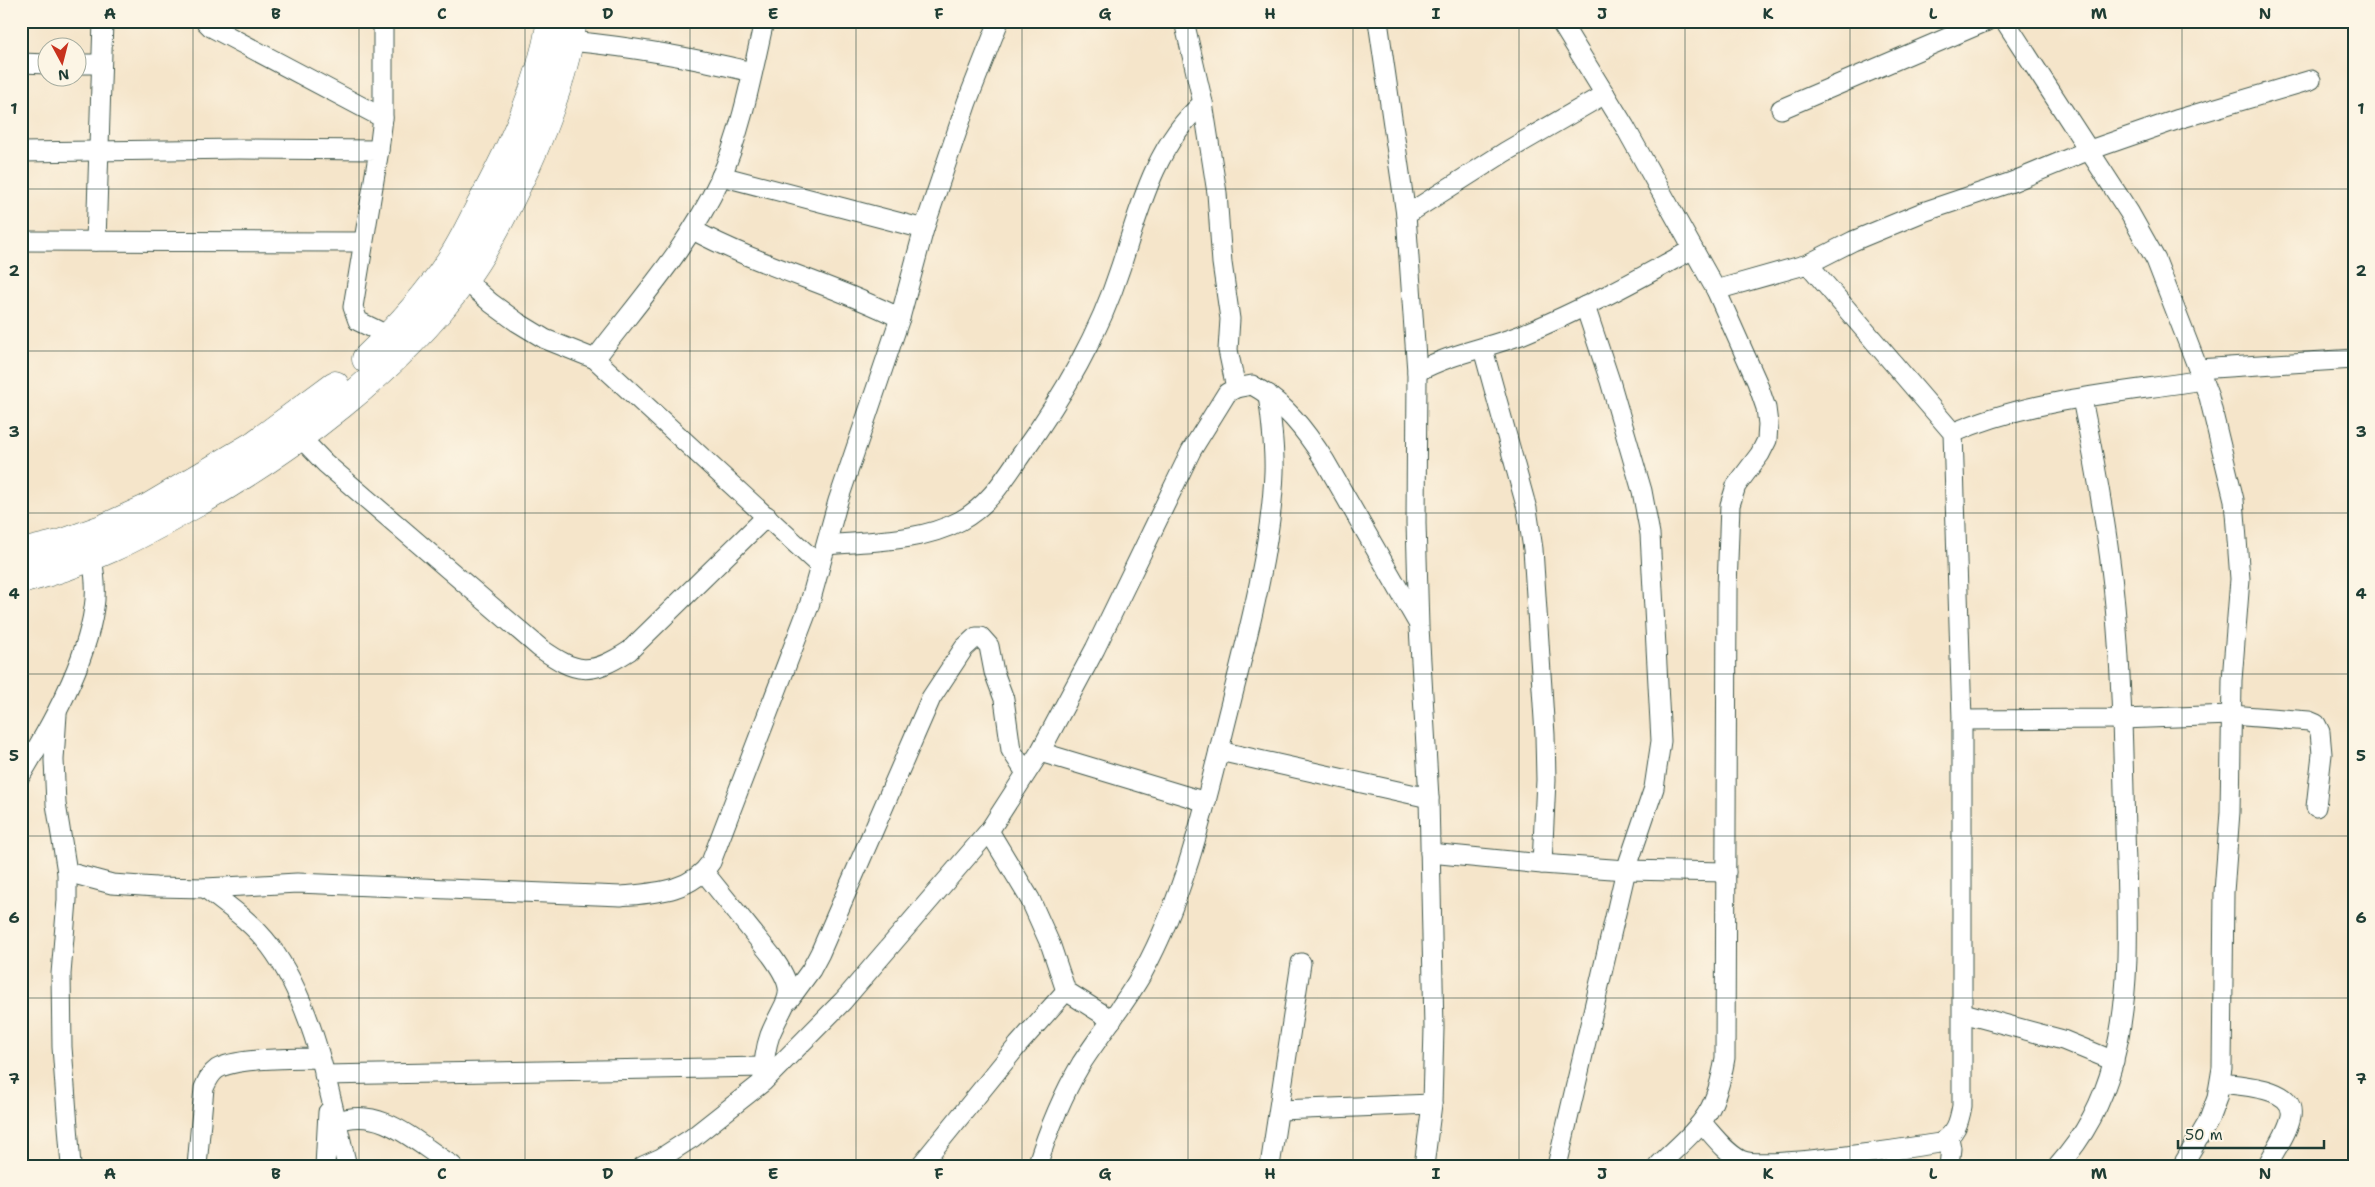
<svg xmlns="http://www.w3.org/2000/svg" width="2375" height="1187" viewBox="0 0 2375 1187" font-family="'Shantell Sans',sans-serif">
	<rect width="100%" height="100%" fill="#fcf5e5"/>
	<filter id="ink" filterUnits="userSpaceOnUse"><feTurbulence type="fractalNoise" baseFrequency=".02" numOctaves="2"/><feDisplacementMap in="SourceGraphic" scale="10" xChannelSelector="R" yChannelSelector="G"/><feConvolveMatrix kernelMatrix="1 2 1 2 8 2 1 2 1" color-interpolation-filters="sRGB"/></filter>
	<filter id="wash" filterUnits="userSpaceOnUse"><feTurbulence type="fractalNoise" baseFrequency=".0096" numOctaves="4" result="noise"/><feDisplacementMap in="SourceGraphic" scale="20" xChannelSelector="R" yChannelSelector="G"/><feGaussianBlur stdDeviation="1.12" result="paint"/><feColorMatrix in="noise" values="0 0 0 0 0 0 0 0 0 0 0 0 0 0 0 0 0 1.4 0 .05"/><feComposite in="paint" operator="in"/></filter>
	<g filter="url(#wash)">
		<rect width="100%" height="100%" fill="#f5e5ca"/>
	</g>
	<g filter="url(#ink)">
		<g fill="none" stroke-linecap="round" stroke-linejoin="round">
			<defs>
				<g id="minor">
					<polyline points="205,21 211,27 383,118"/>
					<polyline points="1378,21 1406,215 1417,372 1416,523 1419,627 1429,798 1434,1028 1432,1104 1424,1166"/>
					<path d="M1560,21L1625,127L1716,290L1757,382L1766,408L1768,424L1767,440L1760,454L1736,486L1730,505L1727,588L1725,1058C1715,1118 1700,1125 1658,1166"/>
					<polyline points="2005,21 2129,212 2156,260 2209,397 2234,500 2240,579 2232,680 2230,812 2224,892 2222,1068 2217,1098 2208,1122 2182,1166"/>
					<path d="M570,41C633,47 690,57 752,72"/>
					<polyline points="21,63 48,64"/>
					<polyline points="78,64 100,64"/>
					<polyline points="1781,109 1987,21"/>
					<polyline points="379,150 383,118 383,21"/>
					<polyline points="21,152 239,149 379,150 353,307 358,321 389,336"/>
					<polyline points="721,176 924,229"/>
					<polyline points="1406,215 1505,152 1605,94"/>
					<path d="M693,230C759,266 833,284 900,318"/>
					<polyline points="21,241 363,242"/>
					<polyline points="96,241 103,21"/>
					<polyline points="464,279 491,303 517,322 545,339 595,359 820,566"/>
					<polyline points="1716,290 1808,264 1853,241 1923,212 2012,182 2087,151 2179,119 2311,80"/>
					<polyline points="1483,349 1527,509 1533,549 1545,735 1546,780 1542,864 1626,870 1726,872"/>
					<path d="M595,359C639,301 689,246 720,179C741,134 753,70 764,21"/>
					<polyline points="2198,369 2354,359"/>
					<path d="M1417,372C1449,354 1487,348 1521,335C1580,311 1637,280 1693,249"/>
					<path d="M1236,388L1252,385C1285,403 1305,430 1325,461L1418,623"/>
					<path d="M1953,433C2030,399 2120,393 2203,380"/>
					<path d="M301,438L325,463L540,648C577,674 590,676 629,651L767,516"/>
					<path d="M827,545C871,541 920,542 960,521C988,506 1004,480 1021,455C1063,396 1099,335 1121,266C1140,207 1156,144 1203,103"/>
					<polyline points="57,714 54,760 56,804 67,872 67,900 61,974 62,1047 71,1166"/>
					<polyline points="1962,720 2122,719 2231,715 2309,721 2316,724 2320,732 2322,754 2316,807"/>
					<polyline points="1219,751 1429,798"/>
					<polyline points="1040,752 1206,802"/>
					<path d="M21,775C50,727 86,664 94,608C97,591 95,575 92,558"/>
					<polyline points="989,831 1030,899 1051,946 1066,991 1112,1020"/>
					<polyline points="1430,853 1542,864"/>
					<path d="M67,872L112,884L156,887L205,888L297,883L621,896C654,893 691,892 711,862L809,606L838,501L900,318L924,229L967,102L999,21"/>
					<path d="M704,872L771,955C801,996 786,996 770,1035C765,1049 764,1063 763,1077"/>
					<path d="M205,888C228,906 252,922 270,946C314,1004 330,1096 347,1166"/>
					<polyline points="789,1000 811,970 820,953 931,698 964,648 976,637 981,637 989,646 994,672 1004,699 1011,750 1026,773"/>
					<polyline points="1963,1013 2063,1040 2114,1061"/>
					<polyline points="324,1075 764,1067"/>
					<path d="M2221,1083C2240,1086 2296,1087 2291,1116C2288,1133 2274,1151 2267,1166"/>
					<polyline points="1280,1110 1432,1104"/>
					<path d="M336,1122C381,1104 417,1144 453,1166"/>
					<path d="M1702,1123C1713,1135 1726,1153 1741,1160C1762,1170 1909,1148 1940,1143C1956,1134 1959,1123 1962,1106V720L1953,433L1808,264"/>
					<path d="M197,1166L204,1088C207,1081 210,1074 217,1069C237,1057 295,1059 320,1058"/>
					<polyline points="325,1166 328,1112"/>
					<polyline points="643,1166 661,1158 692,1138 763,1082 843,1001 989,831 1040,752 1095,649 1191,451 1227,393 1236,388 1228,350 1230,319 1222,263 1217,193 1203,103 1184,21"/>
					<polyline points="920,1166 1018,1045 1066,991"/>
					<path d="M1037,1166C1048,1131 1062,1096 1081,1064C1101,1033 1125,1004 1143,972C1183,899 1203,815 1223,734C1243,652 1271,556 1274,472C1275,446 1271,420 1268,394"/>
					<polyline points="1270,1166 1301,963"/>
					<polyline points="1557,1166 1626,870 1654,788 1661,741 1650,534 1642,491 1610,381 1585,306"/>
					<polyline points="1949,1166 1951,1148 1949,1138"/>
					<path d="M2058,1166C2085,1136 2103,1101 2113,1063C2133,988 2127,907 2125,830C2123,755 2122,680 2115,606C2109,536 2096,467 2082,399"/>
				</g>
				<g id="primary">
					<path d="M366,359C396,330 427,297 450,261C461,245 470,226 479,208C511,149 540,88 551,21"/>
					<polyline points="21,553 63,543 102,529 146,509 254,445 335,385"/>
					<path d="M21,580C87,564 137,537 195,504C291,450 399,369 464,279C489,245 508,205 526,167C547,121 565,72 573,21"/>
				</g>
			</defs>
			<!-- minor casing -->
			<use href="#minor" stroke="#3f564a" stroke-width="21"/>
			<!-- primary casing -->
			<use href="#primary" stroke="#3f564a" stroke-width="29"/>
			<!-- minor -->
			<use href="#minor" stroke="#fff" stroke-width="19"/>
			<!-- primary -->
			<use href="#primary" stroke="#fff" stroke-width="28"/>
		</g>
	</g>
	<!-- grid -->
	<path fill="none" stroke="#1f3d34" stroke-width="1" stroke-opacity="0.55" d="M193,21V1166M359,21V1166M525,21V1166M690,21V1166M856,21V1166M1022,21V1166M1188,21V1166M1353,21V1166M1519,21V1166M1685,21V1166M1850,21V1166M2016,21V1166M2182,21V1166M21,189H2354M21,351H2354M21,513H2354M21,674H2354M21,836H2354M21,998H2354"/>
	<!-- margin -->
	<rect width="2375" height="1187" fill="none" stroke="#fcf5e5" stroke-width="55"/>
	<!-- north arrow -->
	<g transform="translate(62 62) rotate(173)"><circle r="24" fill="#fcf5e5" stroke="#a4ab9e"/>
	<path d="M0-4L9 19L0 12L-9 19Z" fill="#c8321e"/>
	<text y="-8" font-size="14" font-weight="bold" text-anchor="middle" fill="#1f3d34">N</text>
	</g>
	<!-- scale -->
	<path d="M2178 1140v8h146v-8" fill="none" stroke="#1f3d34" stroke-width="2.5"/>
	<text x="2185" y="1140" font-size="15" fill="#1f3d34" stroke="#fcf5e5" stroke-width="4" paint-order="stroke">50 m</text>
	<rect x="28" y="28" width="2320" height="1132" fill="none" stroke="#1f3d34" stroke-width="2"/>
	<g font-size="16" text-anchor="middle" font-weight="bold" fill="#1f3d34">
		<text x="110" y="19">A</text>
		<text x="276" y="19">B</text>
		<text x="442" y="19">C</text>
		<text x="608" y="19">D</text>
		<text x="773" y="19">E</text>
		<text x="939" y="19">F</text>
		<text x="1105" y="19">G</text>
		<text x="1270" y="19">H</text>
		<text x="1436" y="19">I</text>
		<text x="1602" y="19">J</text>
		<text x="1768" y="19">K</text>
		<text x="1933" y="19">L</text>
		<text x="2099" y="19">M</text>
		<text x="2265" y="19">N</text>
		<text x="14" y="114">1</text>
		<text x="2361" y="114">1</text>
		<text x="14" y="276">2</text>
		<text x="2361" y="276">2</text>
		<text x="14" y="437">3</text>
		<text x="2361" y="437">3</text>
		<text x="14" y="599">4</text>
		<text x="2361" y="599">4</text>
		<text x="14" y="761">5</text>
		<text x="2361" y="761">5</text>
		<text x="14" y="923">6</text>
		<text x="2361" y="923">6</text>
		<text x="14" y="1084">7</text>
		<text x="2361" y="1084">7</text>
		<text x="110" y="1179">A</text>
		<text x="276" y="1179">B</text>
		<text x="442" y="1179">C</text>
		<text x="608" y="1179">D</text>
		<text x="773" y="1179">E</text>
		<text x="939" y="1179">F</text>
		<text x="1105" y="1179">G</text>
		<text x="1270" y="1179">H</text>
		<text x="1436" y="1179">I</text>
		<text x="1602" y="1179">J</text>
		<text x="1768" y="1179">K</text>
		<text x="1933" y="1179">L</text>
		<text x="2099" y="1179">M</text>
		<text x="2265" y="1179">N</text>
	</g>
</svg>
